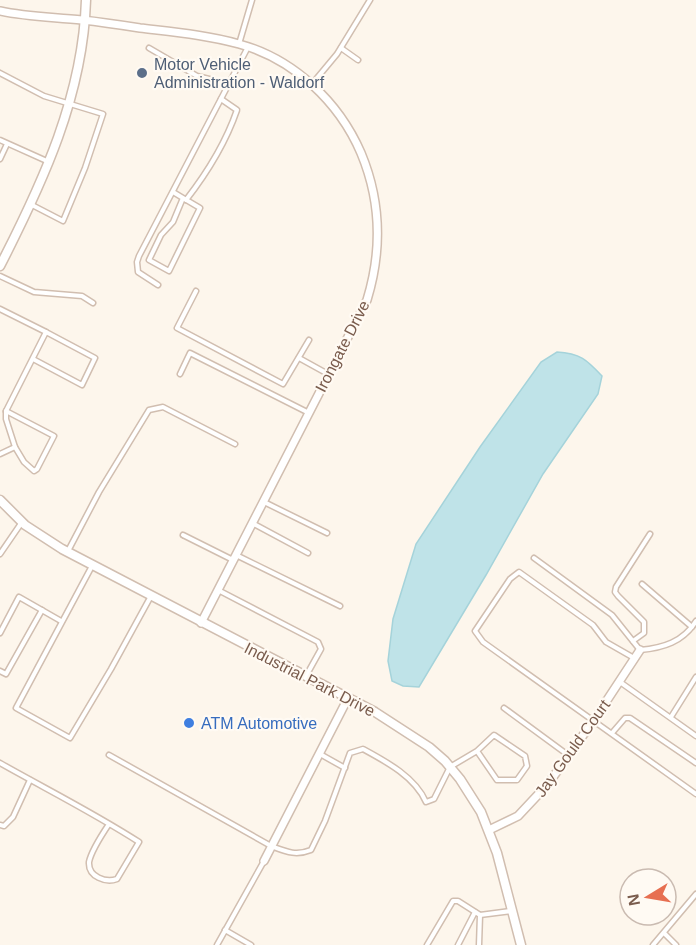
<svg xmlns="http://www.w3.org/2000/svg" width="696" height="945" viewBox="0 0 696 945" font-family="Helvetica,sans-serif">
	<rect width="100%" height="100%" fill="#fdf6ec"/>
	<!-- water -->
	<path fill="#bfe3e8" stroke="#a5d3da" stroke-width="1.5" d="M557,352C580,353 587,360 602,376L598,394L543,474L486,575L419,687L403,686L392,681L388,661L393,619L416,544L480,447L541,362Z"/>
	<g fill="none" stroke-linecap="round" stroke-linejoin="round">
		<defs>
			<g id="service">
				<polyline points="239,44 252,0"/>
				<polyline points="149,48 197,76 229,84"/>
				<polyline points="341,48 358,60"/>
				<polyline points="0,73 44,96 103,114 85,168 63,221 32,205"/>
				<polyline points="312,84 337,54 370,0"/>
				<polyline points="0,140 49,162"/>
				<polyline points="0,159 7,144"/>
				<polyline points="173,192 183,198 173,222 161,235 149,260 169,271 200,208 183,198"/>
				<path d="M186,200C207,173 226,142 237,110L221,99"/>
				<polyline points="0,276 34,292 82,296 93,303"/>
				<polyline points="158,285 138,272 137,262 139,256 248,47"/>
				<polyline points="196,291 177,328 283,384 309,340"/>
				<polyline points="0,309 46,332 6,411 6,419 15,447 0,454"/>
				<polyline points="299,358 328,374"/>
				<polyline points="33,359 82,385 95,358 46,332"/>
				<polyline points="180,374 190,353 309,413"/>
				<polyline points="6,411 54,436 37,469 34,471 24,462 15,447"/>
				<polyline points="264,502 327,533"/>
				<polyline points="252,523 308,553"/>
				<polyline points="183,535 233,560"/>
				<polyline points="68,551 99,492 149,410 163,407 235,444"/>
				<polyline points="0,554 22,522"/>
				<polyline points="236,555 340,606"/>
				<path d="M534,558L612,615L640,650C663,648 683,642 696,621"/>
				<polyline points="92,566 16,708 70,738 111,669 151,596"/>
				<polyline points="642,584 692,627"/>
				<polyline points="218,590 318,642 321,649 306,676"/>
				<polyline points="0,633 19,597 61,621"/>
				<polyline points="633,641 644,633 644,622 618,596 615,592 616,587 650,534"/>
				<polyline points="634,658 606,642 593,625 519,572 510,579 475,631 483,642 696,794"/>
				<polyline points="0,671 6,674 42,610"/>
				<polyline points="620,682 696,736"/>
				<polyline points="504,708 568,755"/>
				<polyline points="671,717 696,677"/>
				<polyline points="612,733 625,718 630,718 696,763"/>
				<polyline points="320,754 345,768"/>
				<path d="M109,755L271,846C287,852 296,856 311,850L325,821L350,753L363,749C387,762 415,777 426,802L434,799L450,767L477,751L497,780H517L527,766L525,756L494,735L477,751"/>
				<path d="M0,763C46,789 94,813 139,842L117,879C106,883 88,877 89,862C91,852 103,833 109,824"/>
				<polyline points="0,825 4,826 13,817 30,780"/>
				<polyline points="225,930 251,945"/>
				<polyline points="664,933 676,945"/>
				<polyline points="217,945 264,861"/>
				<polyline points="427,945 453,901 458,901 480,915 511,911"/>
				<polyline points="458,945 475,912"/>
				<polyline points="479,945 480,915"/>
				<polyline points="653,945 696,894"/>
			</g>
			<g id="minor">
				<path d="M0,11C27,17 54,17 82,20C101,22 121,25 140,28C173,32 207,35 239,44C294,59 339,102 361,153C381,201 382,251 367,300L201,623"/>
				<polyline points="489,830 518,816 548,784 594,720 640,650"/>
				<polyline points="264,861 348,698"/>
			</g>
			<g id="tertiary">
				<path d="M0,266C43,182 83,96 86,0"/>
				<polyline points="0,500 25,525 62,549 375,712 429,747 445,761 460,779 481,812 497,853 521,945"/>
			</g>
		</defs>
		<!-- service casing -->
		<use href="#service" stroke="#d1beb0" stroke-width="7"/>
		<!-- minor casing -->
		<use href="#minor" stroke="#d1beb0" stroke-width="10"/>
		<!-- tertiary casing -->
		<use href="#tertiary" stroke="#d1beb0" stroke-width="11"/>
		<!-- service -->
		<use href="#service" stroke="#fff" stroke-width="4"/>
		<!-- minor -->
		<use href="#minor" stroke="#fff" stroke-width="7"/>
		<!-- tertiary -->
		<use href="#tertiary" stroke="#fff" stroke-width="8"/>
	</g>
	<!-- markers -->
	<circle fill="#5c6f8a" stroke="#fffaf3" stroke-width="2" cx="142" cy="73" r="6"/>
	<circle fill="#3f7fe0" stroke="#fffaf3" stroke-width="2" cx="189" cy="723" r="6"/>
	<g text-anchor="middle" stroke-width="4.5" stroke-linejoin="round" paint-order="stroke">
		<!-- service labels -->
		<g font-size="16" fill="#4e5e75" stroke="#fffaf3" text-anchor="start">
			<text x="154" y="70">Motor Vehicle<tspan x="154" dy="18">Administration - Waldorf</tspan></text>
		</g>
		<!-- street labels -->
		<g font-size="16" fill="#7a5c4d" stroke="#fffaf3">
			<text transform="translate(342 346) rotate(-63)" y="6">Irongate Drive</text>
			<text transform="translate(310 679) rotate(27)" y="6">Industrial Park Drive</text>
			<text transform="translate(572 748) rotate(-54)" y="6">Jay Gould Court</text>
		</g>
		<!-- shop labels -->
		<g font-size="16" fill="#366cbe" stroke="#fffaf3" text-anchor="start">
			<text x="201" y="729">ATM Automotive</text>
		</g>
	</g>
	<!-- north arrow -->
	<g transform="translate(648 897) rotate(259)"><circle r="28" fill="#fffaf3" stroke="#cabbb1" stroke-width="1.5"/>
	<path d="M0-4.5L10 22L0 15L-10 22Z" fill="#e76f51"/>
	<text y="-9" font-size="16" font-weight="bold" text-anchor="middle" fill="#7a5c4d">N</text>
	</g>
</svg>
